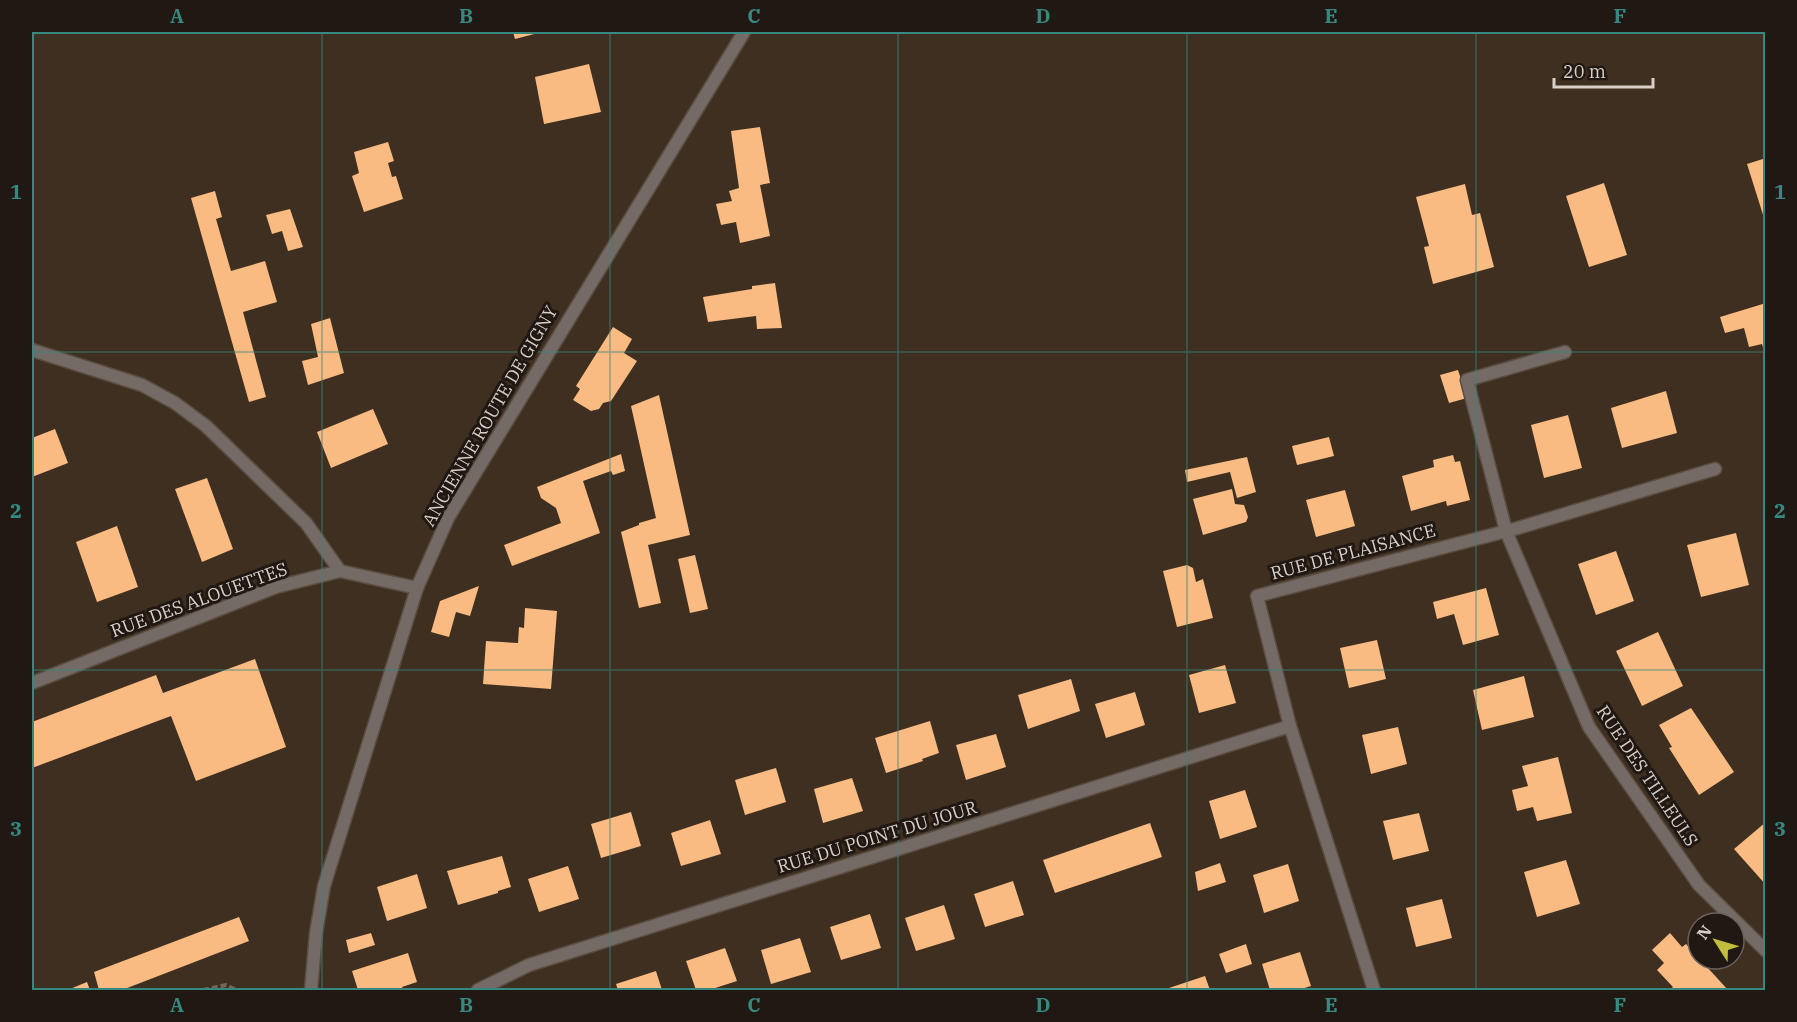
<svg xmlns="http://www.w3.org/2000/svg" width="1797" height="1022" viewBox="0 0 1797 1022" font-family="'IBM Plex Serif',serif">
	<rect width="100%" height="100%" fill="#3e2f21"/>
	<!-- building -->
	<g fill="#f9bb82">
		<polygon points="513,32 542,32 515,39"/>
		<polygon points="589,64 601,112 544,124 535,77"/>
		<polygon points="760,127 770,183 760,185 770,236 740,243 736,222 721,225 716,204 732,201 729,191 739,188 731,131"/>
		<polygon points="388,142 394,161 388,163 392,177 396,176 403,199 364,212 352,176 359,173 354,152"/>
		<polygon points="1766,158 1766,221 1765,221 1747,164"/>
		<polygon points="1604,183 1627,255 1589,267 1566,196"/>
		<polygon points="1465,184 1472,215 1480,213 1494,267 1433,284 1424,247 1429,246 1416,197"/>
		<polygon points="215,191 222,217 216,219 231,271 265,261 277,302 243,312 266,397 249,402 191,198"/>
		<polygon points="290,209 303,247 288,251 282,231 272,234 266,215"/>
		<polygon points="775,283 782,328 757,329 756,316 708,322 703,297 752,289 752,286"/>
		<polygon points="1766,303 1766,354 1765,354 1762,344 1749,347 1744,328 1725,333 1720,317"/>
		<polygon points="330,318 344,373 308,385 302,361 318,357 311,324"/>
		<polygon points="613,327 632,339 624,353 637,361 611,401 603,403 599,409 591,411 573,400 580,389 576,386"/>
		<polygon points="1458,370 1467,398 1449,403 1440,375"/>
		<polygon points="1666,391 1677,433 1622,448 1611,408"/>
		<polygon points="659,395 690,535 648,545 661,603 639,608 621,532 639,525 639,523 656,518 631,406"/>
		<polygon points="373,409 388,444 331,468 317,432"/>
		<polygon points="1568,415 1582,468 1544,478 1531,425"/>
		<polygon points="55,429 68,463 32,477 32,438"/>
		<polygon points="1329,437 1334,456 1297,465 1292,446"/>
		<polygon points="621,454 625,471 613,475 611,471 583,481 600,533 512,566 504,545 561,523 556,508 541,498 537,487"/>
		<polygon points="1453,455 1455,462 1460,461 1470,500 1447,506 1446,501 1411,511 1402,476 1434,467 1433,460"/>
		<polygon points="1247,457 1256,492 1237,498 1230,472 1187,482 1185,470"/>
		<polygon points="207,478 233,549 202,562 175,489"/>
		<polygon points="1232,489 1235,504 1244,505 1248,517 1246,522 1203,535 1193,499"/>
		<polygon points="1345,490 1355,526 1316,537 1306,500"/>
		<polygon points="117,526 138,587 97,602 76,542"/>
		<polygon points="1736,533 1749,585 1701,597 1687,545"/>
		<polygon points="1616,551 1634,601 1596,615 1578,564"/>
		<polygon points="695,555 708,609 690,613 678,559"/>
		<polygon points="1187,565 1193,568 1196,582 1203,579 1213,618 1177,627 1163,571"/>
		<polygon points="479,586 470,616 456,612 449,637 431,632 440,601"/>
		<polygon points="1486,588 1499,635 1463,645 1454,614 1437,619 1433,602"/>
		<polygon points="525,608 557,611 551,689 483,684 486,641 518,643 519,627 524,628"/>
		<polygon points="1658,632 1683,686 1642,706 1616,651"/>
		<polygon points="1377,640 1386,679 1349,688 1340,648"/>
		<polygon points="255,659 286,747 196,781 171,716 32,768 32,722 156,675 163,693"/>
		<polygon points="1225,665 1236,703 1199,713 1189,675"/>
		<polygon points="1524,676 1534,717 1482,730 1473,690"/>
		<polygon points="1071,679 1080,711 1028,729 1018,695"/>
		<polygon points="1135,692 1145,725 1106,738 1095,704"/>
		<polygon points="1691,708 1734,772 1699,795 1669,748 1672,747 1659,725"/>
		<polygon points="930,721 939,753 922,759 923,761 886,773 875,738"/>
		<polygon points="1398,727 1407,764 1371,774 1362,735"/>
		<polygon points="996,734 1006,767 966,780 956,745"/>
		<polygon points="1558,757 1572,813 1537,821 1533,807 1517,811 1512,790 1528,786 1522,766"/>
		<polygon points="776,768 786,802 745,815 735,780"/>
		<polygon points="852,778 863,811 823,823 814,789"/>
		<polygon points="1245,790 1257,827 1220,839 1209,801"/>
		<polygon points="631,812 641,846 601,858 591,824"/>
		<polygon points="1419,813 1429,851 1393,860 1383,821"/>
		<polygon points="710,820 721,854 681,866 671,833"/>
		<polygon points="1766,822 1766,885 1734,849"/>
		<polygon points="1150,823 1162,857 1055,893 1043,860"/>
		<polygon points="502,856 511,887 498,891 498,893 458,905 447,871"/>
		<polygon points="1566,860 1580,904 1537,917 1524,872"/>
		<polygon points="1220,863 1226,882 1198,891 1195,872"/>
		<polygon points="1288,864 1299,901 1264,913 1253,875"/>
		<polygon points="568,866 579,899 539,912 528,879"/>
		<polygon points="417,874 427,908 387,921 377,887"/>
		<polygon points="1013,881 1024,915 985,927 974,894"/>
		<polygon points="1442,899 1452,938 1416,947 1406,908"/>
		<polygon points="944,905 955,939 916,951 905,918"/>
		<polygon points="870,914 881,948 841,960 830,927"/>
		<polygon points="239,917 249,941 122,990 99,990 94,972"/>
		<polygon points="371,933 375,945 349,953 346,940"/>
		<polygon points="1670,933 1682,947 1686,944 1728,990 1669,990 1673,987 1657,970 1664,963 1652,950"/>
		<polygon points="800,938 811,972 771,984 761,950"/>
		<polygon points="1246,944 1252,964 1226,973 1219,954"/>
		<polygon points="725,948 737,981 709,990 696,990 686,961"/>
		<polygon points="1300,952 1311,986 1298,990 1270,990 1262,964"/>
		<polygon points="408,953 417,982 402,987 403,990 358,990 352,971"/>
		<polygon points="656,971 662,990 618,990 616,984"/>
		<polygon points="1205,976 1210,990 1167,990 1166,989"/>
		<polygon points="87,982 90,990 71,990 70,989"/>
	</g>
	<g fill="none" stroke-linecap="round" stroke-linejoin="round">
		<defs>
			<g id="service">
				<polyline points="32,350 142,385 175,403 206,426 306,523 340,571"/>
				<polyline points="1506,531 1467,380 1565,352"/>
			</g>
			<g id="minor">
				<polyline points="1506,531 1589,727 1699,885 1766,951"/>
				<polyline points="32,683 276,587 340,571 417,588"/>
				<polyline points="311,990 316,933 324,886 417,588 448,518 744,32"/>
				<polyline points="478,990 529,965 1290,726"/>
				<polyline points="1374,990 1290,726 1257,596 1518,528 1715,469"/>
			</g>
		</defs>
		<!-- service casing -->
		<use href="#service" stroke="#5a4c3f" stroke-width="15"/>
		<!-- minor casing -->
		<use href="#minor" stroke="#5a4c3f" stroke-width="15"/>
		<!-- path -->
		<polyline stroke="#73665a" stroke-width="4" stroke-dasharray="6 3" stroke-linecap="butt" points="203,990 226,985 236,990"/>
		<!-- service -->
		<use href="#service" stroke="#746a66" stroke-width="12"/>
		<!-- minor -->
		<use href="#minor" stroke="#746a66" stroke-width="12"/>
	</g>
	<!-- grid -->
	<path fill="none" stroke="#378880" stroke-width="1.5" stroke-opacity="0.55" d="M322,32V990M610,32V990M898,32V990M1187,32V990M1476,32V990M32,352H1766M32,670H1766"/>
	<g text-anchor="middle" stroke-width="6" stroke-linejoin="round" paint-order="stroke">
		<!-- street labels -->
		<g font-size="18" fill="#d9cfc7" stroke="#201812">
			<text transform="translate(490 416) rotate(-60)" y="6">ANCIENNE ROUTE DE GIGNY</text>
			<text transform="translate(1353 552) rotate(-15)" y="6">RUE DE PLAISANCE</text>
			<text transform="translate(199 600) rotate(-20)" y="6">RUE DES ALOUETTES</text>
			<text transform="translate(1647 776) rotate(56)" y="6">RUE DES TILLEULS</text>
			<text transform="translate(877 837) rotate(-17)" y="6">RUE DU POINT DU JOUR</text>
		</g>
	</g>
	<!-- border -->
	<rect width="1797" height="1022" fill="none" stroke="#201812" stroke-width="66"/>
	<!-- north arrow -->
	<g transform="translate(1716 941) rotate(307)"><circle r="28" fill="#201812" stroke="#6a615a" stroke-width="1.5"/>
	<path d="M0-4.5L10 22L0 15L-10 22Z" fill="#c3bd3e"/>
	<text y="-9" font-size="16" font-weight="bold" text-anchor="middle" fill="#d9cfc7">N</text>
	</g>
	<!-- scale -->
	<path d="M1554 78v9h99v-9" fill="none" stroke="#d9cfc7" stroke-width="3"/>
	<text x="1563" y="78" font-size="18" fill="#d9cfc7" stroke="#201812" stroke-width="4.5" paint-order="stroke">20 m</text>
	<rect x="33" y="33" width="1731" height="956" fill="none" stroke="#378880" stroke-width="2"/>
	<g font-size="20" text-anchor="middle" font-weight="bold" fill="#378880">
		<text x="177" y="23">A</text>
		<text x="466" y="23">B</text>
		<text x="754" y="23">C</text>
		<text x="1043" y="23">D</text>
		<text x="1331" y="23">E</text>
		<text x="1620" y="23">F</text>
		<text x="16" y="199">1</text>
		<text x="1780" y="199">1</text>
		<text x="16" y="518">2</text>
		<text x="1780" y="518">2</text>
		<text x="16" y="836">3</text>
		<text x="1780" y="836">3</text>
		<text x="177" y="1012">A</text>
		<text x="466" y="1012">B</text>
		<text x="754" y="1012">C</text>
		<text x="1043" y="1012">D</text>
		<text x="1331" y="1012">E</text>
		<text x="1620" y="1012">F</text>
	</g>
</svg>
